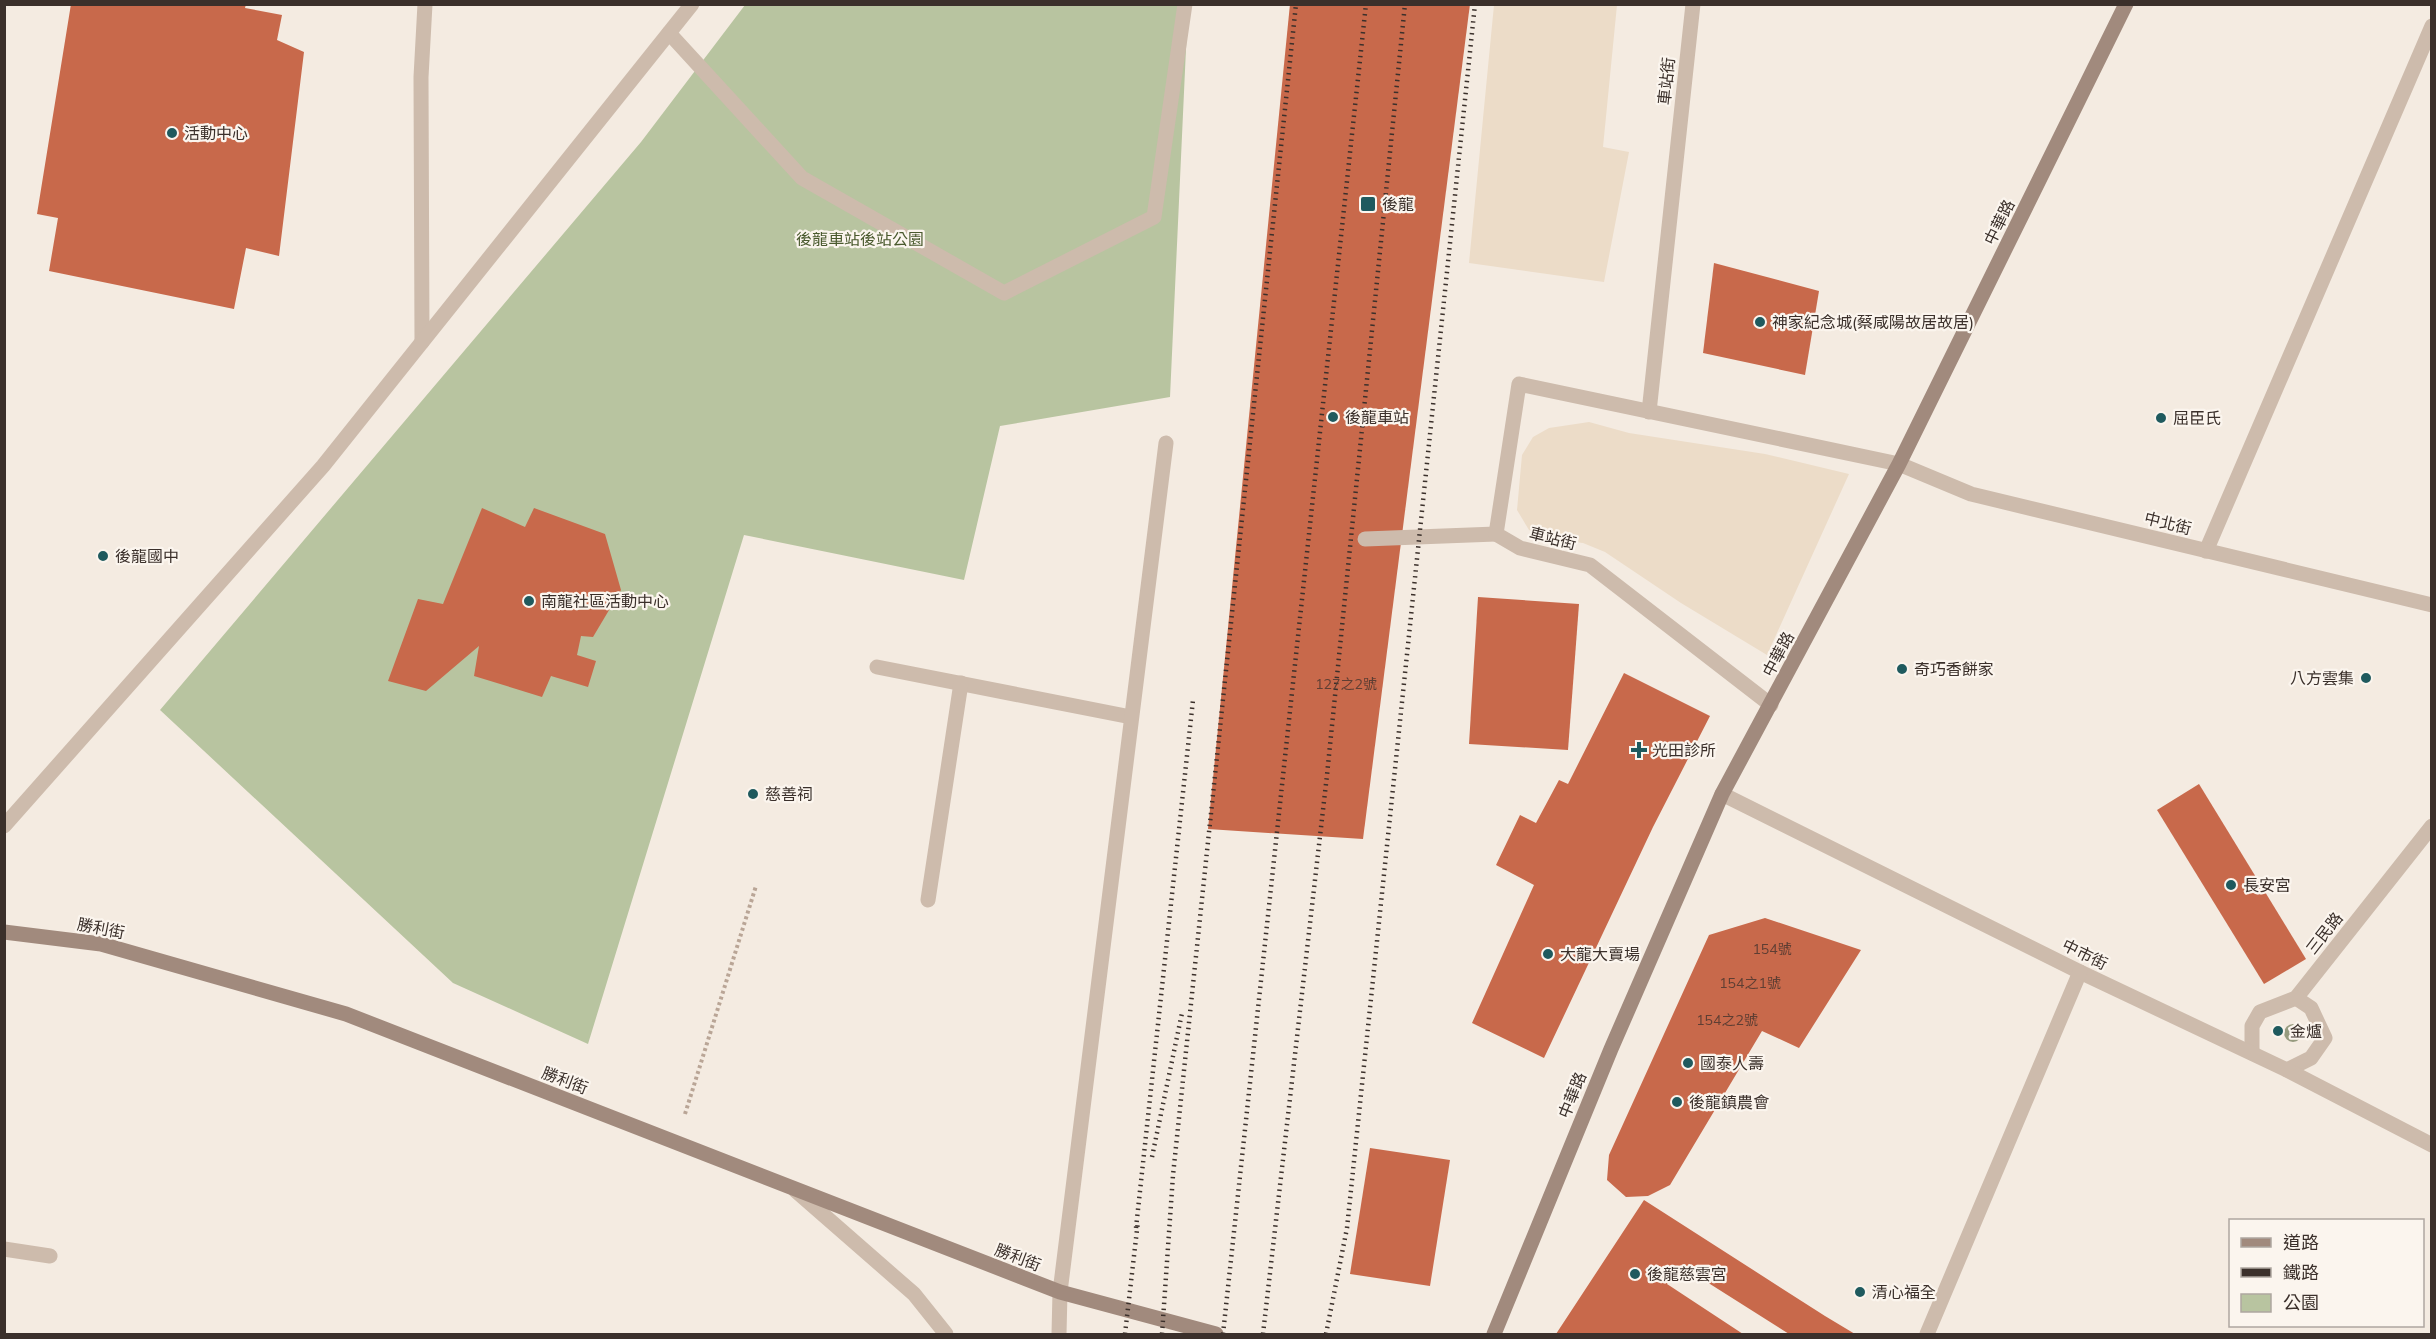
<svg xmlns="http://www.w3.org/2000/svg" width="2436" height="1339" viewBox="0 0 2436 1339" font-family="Mulish,'Noto Sans TC',sans-serif">
	<rect width="100%" height="100%" fill="#f4ebe1"/>
	<!-- green -->
	<polygon fill="#b8c4a0" points="745,5 1188,5 1170,397 1000,426 964,580 744,535 588,1044 453,983 160,710 641,142"/>
	<!-- plaza -->
	<g fill="#ecdcc8">
		<polygon points="1494,5 1617,5 1603,147 1629,152 1604,282 1469,263"/>
		<polygon points="1589,422 1629,433 1765,454 1849,474 1767,655 1681,603 1605,552 1583,543 1552,539 1529,530 1517,510 1522,455 1533,437 1549,428"/>
	</g>
	<!-- building -->
	<g fill="#c8694b">
		<polygon points="71,4 246,4 245,8 282,15 277,40 304,52 279,256 246,248 234,309 49,271 58,218 37,214"/>
		<polygon points="1290,4 1470,4 1363,839 1208,829"/>
		<polygon points="1714,263 1819,291 1805,375 1703,353"/>
		<polygon points="482,508 525,527 534,508 605,534 621,590 593,637 581,636 577,655 596,661 588,687 551,676 542,697 474,676 479,646 426,691 388,681 418,599 443,604"/>
		<polygon points="1478,597 1579,604 1568,750 1469,744"/>
		<polygon points="1624,673 1710,716 1653,827 1544,1058 1472,1023 1534,885 1496,865 1520,815 1536,823 1559,780 1568,784"/>
		<polygon points="2199,784 2306,959 2264,984 2157,810"/>
		<polygon points="1765,918 1861,950 1799,1048 1762,1031 1670,1185 1648,1196 1626,1197 1607,1180 1609,1155 1709,935"/>
		<circle cx="2278" cy="1031" r="6"/>
		<polygon points="1370,1148 1450,1160 1430,1286 1350,1274"/>
		<polygon points="1644,1200 1825,1316 1855,1334 1789,1334 1680,1265 1667,1284 1743,1334 1556,1334"/>
	</g>
	<g fill="none" stroke-linecap="round" stroke-linejoin="round">
		<!-- path -->
		<polyline stroke="#b9a596" stroke-width="4" stroke-dasharray="3 3" stroke-linecap="butt" points="685,1114 756,886"/>
		<!-- service -->
		<g stroke="#cdbbac" stroke-width="15">
			<polyline points="669,33 802,178 1004,293 1154,217 1185,4"/>
			<polyline points="422,342 421,77 425,4"/>
			<polyline points="1365,539 1496,534"/>
			<polyline points="2206,551 2432,26"/>
			<polyline points="877,667 1131,717"/>
			<polyline points="928,900 961,683"/>
			<polyline points="2252,1053 2252,1026 2260,1012 2296,998 2432,826"/>
			<polyline points="2287,1070 2311,1058 2325,1038 2311,1008 2296,998"/>
			<polyline points="4,1249 50,1256"/>
			<polyline points="1060,1292 1166,443"/>
		</g>
		<!-- minor -->
		<g stroke="#cdbbac" stroke-width="15">
			<polyline points="1649,412 1693,4"/>
			<polyline points="1771,705 1590,565 1520,548 1496,534 1519,384 1899,464 1971,494 2432,605"/>
			<polyline points="1722,794 2080,972 2287,1070 2432,1145"/>
			<polyline points="795,1190 914,1294 946,1334"/>
			<polyline points="1059,1334 1060,1292"/>
			<polyline points="1927,1334 2080,972"/>
		</g>
		<!-- tertiary -->
		<polyline stroke="#cdbbac" stroke-width="15" points="4,826 323,466 692,4"/>
		<!-- secondary -->
		<g stroke="#a18a7d" stroke-width="15">
			<polyline points="4,932 101,944 346,1014 1060,1292 1216,1334"/>
			<polyline points="1494,1334 1611,1049 1722,794 1899,464 2126,4"/>
		</g>
		<!-- rail -->
		<g stroke="#3b302b" stroke-width="4.5" stroke-dasharray="1.5 4.5" stroke-linecap="butt">
			<polyline points="1152,1157 1182,1013"/>
			<polyline points="1136,1228 1193,700"/>
			<polyline points="1125,1334 1138,1221"/>
			<polyline points="1162,1334 1173,1175 1296,4"/>
			<polyline points="1223,1334 1366,4"/>
			<polyline points="1263,1334 1327,775 1405,4"/>
			<polyline points="1326,1334 1347,1228 1475,4"/>
		</g>
	</g>
	<!-- trees -->
	<circle fill="#969b7f" cx="2293" cy="1033" r="9"/>
	<!-- markers -->
	<g fill="#1f5a5e" stroke="#fbf5ee" stroke-width="2">
		<circle cx="172" cy="133" r="6"/>
		<rect x="1360" y="196" width="16" height="16" rx="3"/>
		<circle cx="1760" cy="322" r="6"/>
		<circle cx="1333" cy="417" r="6"/>
		<circle cx="2161" cy="418" r="6"/>
		<circle cx="103" cy="556" r="6"/>
		<circle cx="529" cy="601" r="6"/>
		<circle cx="1902" cy="669" r="6"/>
		<circle cx="2366" cy="678" r="6"/>
		<path d="M1636 741h6v6h6v6h-6v6h-6v-6h-6v-6h6z"/>
		<circle cx="753" cy="794" r="6"/>
		<circle cx="2231" cy="885" r="6"/>
		<circle cx="1548" cy="954" r="6"/>
		<circle cx="2278" cy="1031" r="6"/>
		<circle cx="1688" cy="1063" r="6"/>
		<circle cx="1677" cy="1102" r="6"/>
		<circle cx="1635" cy="1274" r="6"/>
		<circle cx="1860" cy="1292" r="6"/>
	</g>
	<g text-anchor="middle" stroke-width="4.5" stroke-linejoin="round" paint-order="stroke">
		<!-- number labels -->
		<g font-size="14" fill="#5e3e33">
			<text x="1346" y="689">127之2號</text>
			<text x="1772" y="954">154號</text>
			<text x="1750" y="988">154之1號</text>
			<text x="1727" y="1025">154之2號</text>
		</g>
		<!-- street labels -->
		<g font-size="16" fill="#3b302b" stroke="#fbf5ee">
			<text transform="translate(1666 81) rotate(-84)" y="6">車站街</text>
			<text transform="translate(1999 222) rotate(-64)" y="6">中華路</text>
			<text transform="translate(2168 523) rotate(14)" y="6">中北街</text>
			<text transform="translate(1553 538) rotate(14)" y="6">車站街</text>
			<text transform="translate(1778 654) rotate(-62)" y="6">中華路</text>
			<text transform="translate(101 928) rotate(11)" y="6">勝利街</text>
			<text transform="translate(2324 933) rotate(-52)" y="6">三民路</text>
			<text transform="translate(2085 954) rotate(26)" y="6">中市街</text>
			<text transform="translate(565 1080) rotate(21)" y="6">勝利街</text>
			<text transform="translate(1572 1095) rotate(-68)" y="6">中華路</text>
			<text transform="translate(1018 1257) rotate(21)" y="6">勝利街</text>
		</g>
		<!-- poi labels -->
		<g font-size="16" fill="#3b302b" stroke="#fbf5ee" text-anchor="start">
			<text x="184" y="139">活動中心</text>
			<text x="1382" y="210">後龍</text>
			<text x="1772" y="328">神家紀念城(蔡咸陽故居故居)</text>
			<text x="1345" y="423">後龍車站</text>
			<text x="2173" y="424">屈臣氏</text>
			<text x="115" y="562">後龍國中</text>
			<text x="541" y="607">南龍社區活動中心</text>
			<text x="1914" y="675">奇巧香餅家</text>
			<text x="2354" y="684" text-anchor="end">八方雲集</text>
			<text x="1652" y="756">光田診所</text>
			<text x="765" y="800">慈善祠</text>
			<text x="2243" y="891">長安宮</text>
			<text x="1560" y="960">大龍大賣場</text>
			<text x="2290" y="1037">金爐</text>
			<text x="1700" y="1069">國泰人壽</text>
			<text x="1689" y="1108">後龍鎮農會</text>
			<text x="1647" y="1280">後龍慈雲宮</text>
			<text x="1872" y="1298">清心福全</text>
		</g>
		<!-- park labels -->
		<g font-size="16" fill="#4a5a2e" stroke="#fbf5ee">
			<text x="860" y="245">後龍車站後站公園</text>
		</g>
	</g>
	<!-- border -->
	<rect width="2436" height="1339" fill="none" stroke="#3b302b" stroke-width="12"/>
	<!-- legend -->
	<rect x="2229" y="1219" width="195" height="108" fill="#fbf5ee" stroke="#aea6a0" stroke-width="1.5"/>
	<rect x="2241" y="1238" width="30" height="9" fill="#a18a7d" stroke="#aea6a0" stroke-width="1.5"/>
	<text x="2283" y="1249" font-size="18" fill="#3b302b">道路</text>
	<rect x="2241" y="1268" width="30" height="9" fill="#3b302b" stroke="#aea6a0" stroke-width="1.5"/>
	<text x="2283" y="1279" font-size="18" fill="#3b302b">鐵路</text>
	<rect x="2241" y="1294" width="30" height="18" fill="#b8c4a0" stroke="#aea6a0" stroke-width="1.5"/>
	<text x="2283" y="1309" font-size="18" fill="#3b302b">公園</text>
</svg>
